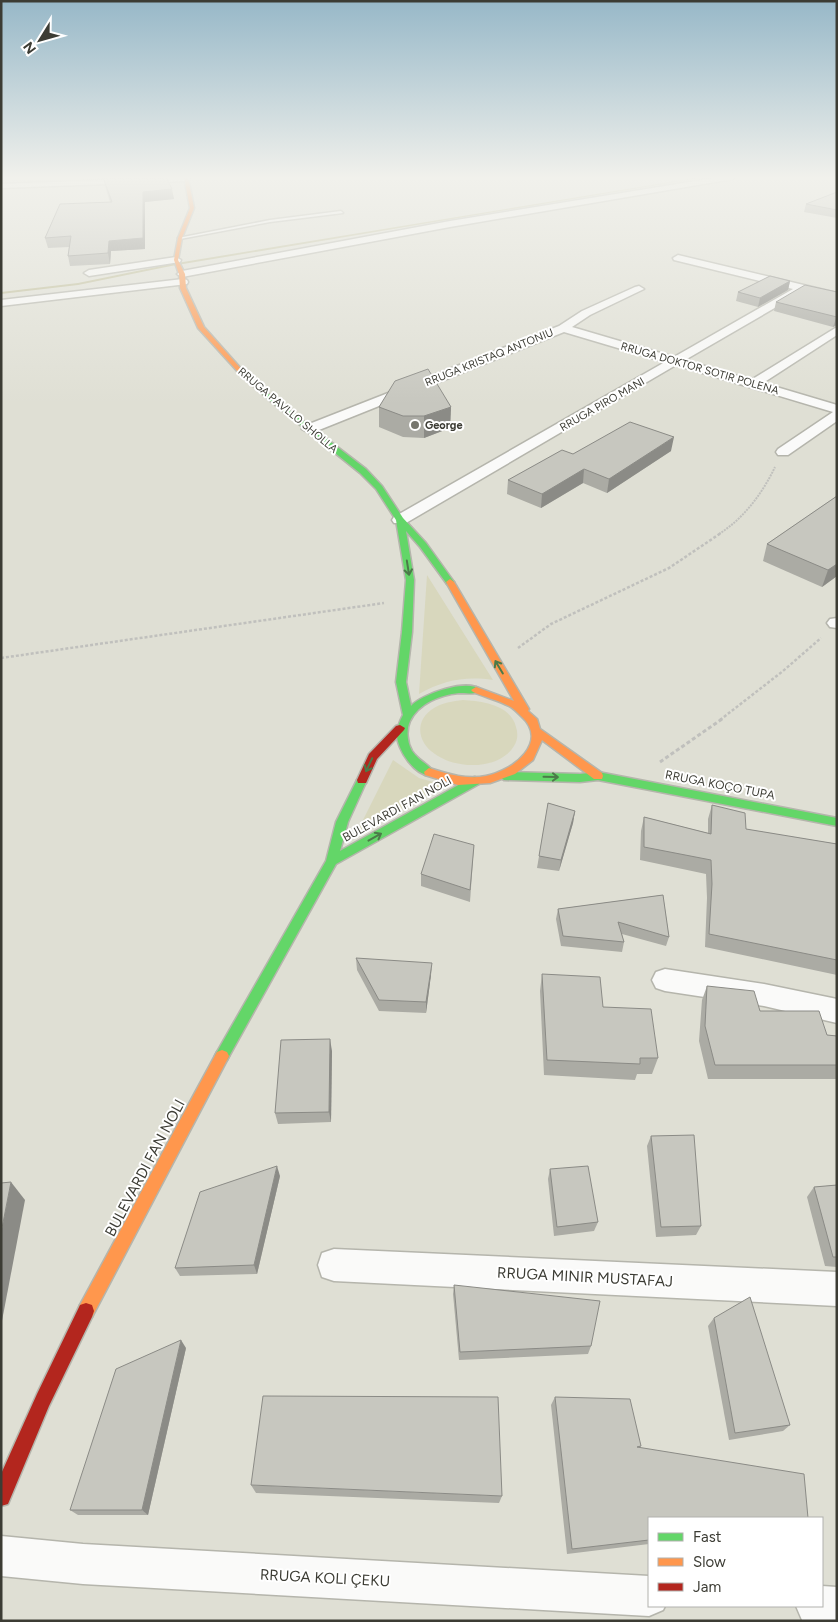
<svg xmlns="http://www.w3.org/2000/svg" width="838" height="1622" viewBox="0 0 838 1622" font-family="Figtree,sans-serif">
	<rect width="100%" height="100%" fill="#dfdfd4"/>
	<!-- green -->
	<g fill="#d8d7bd">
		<path d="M427,575L493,680C465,676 444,680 419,694Z"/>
		<path d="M463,700C482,701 511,705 516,727C518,733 518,740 514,746C499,771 455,769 435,754C417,742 414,720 434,708C442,703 453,701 463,700Z"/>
		<polygon points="393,760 419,778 444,785 356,834"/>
	</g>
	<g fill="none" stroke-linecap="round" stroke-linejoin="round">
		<!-- stream -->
		<polygon fill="#bfbd98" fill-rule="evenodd" points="700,177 706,177 171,266 78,285 1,294 1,292 78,283 171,264"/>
		<defs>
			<polygon id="lane" points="341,211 343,213 270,222 180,239 178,238 270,220"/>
			<g id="street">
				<polygon points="180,177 187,177 190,179 186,181 1,188 1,184"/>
				<polygon points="720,177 737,177 733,179 450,227 182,277 177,274 182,271 450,221"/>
				<polygon points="678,255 837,293 837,299 804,291 685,360 751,380 837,327 837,335 763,383 837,405 837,421 788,455 778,455 776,452 778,449 833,412 676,365 406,523 394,523 392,520 394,517 665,362 564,332 314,432 309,433 302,429 304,426 559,326 582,311 635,287 639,286 644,289 590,315 572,327 674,357 793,289 674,260 673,258"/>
				<polygon points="176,257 181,260 180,262 89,276 84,273 89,270"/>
				<polygon points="183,279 187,280 188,282 187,284 1,306 1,300"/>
				<polygon points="837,618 837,628 830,627 827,623 830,619"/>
				<polygon points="665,969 764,984 837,999 837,1023 764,1006 665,991 656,988 652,980 656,972"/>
				<polygon points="334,1249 837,1272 837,1306 334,1281 322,1277 318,1265 322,1253"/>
				<polygon points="1,1536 83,1544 649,1576 649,1606 665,1606 663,1610 649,1616 83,1584 1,1576"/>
				<polygon points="822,1586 837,1587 837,1621 802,1620 796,1606 822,1606"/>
			</g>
			<g id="fast">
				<path d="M239,371H243L272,397L366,469L382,486L403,518L426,543L454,582L453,584H447L420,547L406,531L414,580L412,632L406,682L411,706C422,694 468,678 481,690C476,695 466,693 459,693C440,695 419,703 410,721C406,730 407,742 412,751C418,760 428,764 434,772L433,775C416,779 396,748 397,734C397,727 400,721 403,715L396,682L402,632L406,580L396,520L376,489L360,473L268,399L239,373Z"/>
				<polygon points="504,772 580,774 598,772 837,818 837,826 598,780 580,782 504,780 499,776"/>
				<polygon points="362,776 367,780 348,822 340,851 471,778 475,777 480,781 479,784 336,864 227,1060 222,1062 217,1060 215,1056 217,1052 326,861 336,822 357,780"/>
			</g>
			<g id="slow">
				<polygon points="184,177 188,177 194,208 182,238 178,260 185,274 186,288 204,327 243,371 243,373 239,373 198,328 180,288 179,274 174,260 178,238 190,208"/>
				<path d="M450,579L454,582L529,709L528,711L537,719L540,729L602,773L603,776L602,779H594L542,740L533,760L515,774L490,783L458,785L425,775L424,772L429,768C448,774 466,780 486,776C513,771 550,742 521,716C517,712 513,708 509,706C498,700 484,697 473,692L471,690L476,687L514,701L446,582Z"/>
				<polygon points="222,1050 227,1052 229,1056 227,1060 92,1317 86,1319 80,1317 78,1311 80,1305 217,1052"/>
			</g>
			<g id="jam">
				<polygon points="400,725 405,728 404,730 377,759 366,783 358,783 357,780 369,754 396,726"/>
				<polygon points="86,1303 92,1305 94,1311 92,1317 49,1406 8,1504 1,1506 1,1474 37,1394 80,1305"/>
			</g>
		</defs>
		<!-- lane casing -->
		<use href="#lane" stroke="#b5b5ac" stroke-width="3"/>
		<!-- street casing -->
		<use href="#street" stroke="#b5b5ac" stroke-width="3"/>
		<!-- fast casing -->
		<use href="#fast" stroke="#b5b5ac" stroke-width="3"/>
		<!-- slow casing -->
		<use href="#slow" stroke="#b5b5ac" stroke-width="3"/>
		<!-- jam casing -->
		<use href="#jam" stroke="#b5b5ac" stroke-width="3"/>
		<!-- path-far2 -->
		<path stroke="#c0c0bd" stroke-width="2" stroke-dasharray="2 1" stroke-linecap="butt" d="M719,534C744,518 762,494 775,467"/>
		<!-- path-far1 -->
		<g stroke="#c0c0bd" stroke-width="2.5" stroke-dasharray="3 2" stroke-linecap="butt">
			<polyline points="518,648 551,624 669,568 721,533"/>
			<polyline points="1,658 384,603"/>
			<polyline points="720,720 783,671 821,638"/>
		</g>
		<!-- path -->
		<polyline stroke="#c0c0bd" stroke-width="3" stroke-dasharray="4 2.5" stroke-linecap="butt" points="660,762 722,719"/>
		<!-- lane -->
		<use href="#lane" fill="#fafaf9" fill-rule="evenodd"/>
		<!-- street -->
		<use href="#street" fill="#fafaf9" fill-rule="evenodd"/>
		<!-- fast -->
		<use href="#fast" fill="#63d668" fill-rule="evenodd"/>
		<!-- slow -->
		<use href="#slow" fill="#ff974d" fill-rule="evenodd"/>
		<!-- jam -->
		<use href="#jam" fill="#b3261e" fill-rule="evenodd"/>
	</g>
	<!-- wall -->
	<g fill="#ababa4">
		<polygon points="102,177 166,177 174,199 145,202 145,249 111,251 110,264 70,266 68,256 69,247 48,248 45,238 110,202 105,186 103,178 102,178"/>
		<polygon points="837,192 837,218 804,212 806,204"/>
		<polygon points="790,281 788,290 758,307 736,301 738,292"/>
		<polygon points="837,292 837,325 833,327 774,311 776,302"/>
		<polygon points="379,407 451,407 450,428 424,438 403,437 379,427"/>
		<polygon points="671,451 607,493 583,483 541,508 507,494 508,480 573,454"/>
		<polygon points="837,496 837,576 822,587 763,561 767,544"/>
		<polygon points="548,803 575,811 573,823 559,871 537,868"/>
		<polygon points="712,805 746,829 837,844 837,975 705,947 707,898 706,874 640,860 641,831 644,817 708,833 708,819"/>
		<polygon points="474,845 470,902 421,886 421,874"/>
		<polygon points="663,895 669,937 666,946 622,934 624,942 622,952 561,946 556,919 558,909"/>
		<polygon points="356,958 431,975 426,1013 379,1011 357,970"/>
		<polygon points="542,974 603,1007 658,1058 652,1074 637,1074 635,1080 544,1075 540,991"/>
		<polygon points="707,986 760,1011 827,1035 837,1036 837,1079 708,1079 699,1041 702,1000"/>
		<polygon points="332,1051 331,1122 278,1124 275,1113"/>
		<polygon points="651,1136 701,1226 696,1235 656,1237 647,1146"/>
		<polygon points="550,1169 598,1222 594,1231 554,1236 548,1179"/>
		<polygon points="280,1176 257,1274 180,1276 175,1268"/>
		<polygon points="837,1185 837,1267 825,1266 807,1197 814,1187"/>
		<polygon points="454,1285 591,1346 588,1354 459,1360 453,1294"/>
		<polygon points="714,1318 790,1425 783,1431 729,1440 708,1326"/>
		<polygon points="186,1348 148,1515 78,1515 70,1510"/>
		<polygon points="555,1397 641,1446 640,1447 649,1518 649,1544 567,1554 551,1405"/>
		<polygon points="251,1485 502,1496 499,1503 256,1493"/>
	</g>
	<!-- shaded-wall -->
	<g fill="#8b8b86">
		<polygon points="172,189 174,199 145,202 145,249 111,251 110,264 108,253 109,241 143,192"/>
		<polygon points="790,281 788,290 758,307 760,298"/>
		<polygon points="837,317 837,325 833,327 836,318"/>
		<polygon points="451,407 450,428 424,438 424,416"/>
		<polygon points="674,437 671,451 607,493 609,479"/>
		<polygon points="584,469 583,483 541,508 542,494"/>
		<polygon points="837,564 837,576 822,587 828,570"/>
		<polygon points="575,811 573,823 559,871 561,860"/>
		<polygon points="432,963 431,975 426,1013 426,1002"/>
		<polygon points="330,1039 332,1051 331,1122 329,1112"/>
		<polygon points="277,1166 280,1176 257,1274 254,1265"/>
		<polygon points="11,1182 25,1200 1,1326 1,1233"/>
		<polygon points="181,1340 186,1348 148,1515 142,1510"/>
	</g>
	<!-- building -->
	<g fill="#c7c7bf" stroke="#8b8b86">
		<polygon points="103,177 166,177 172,189 143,192 143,238 109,241 108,253 68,256 71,236 45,238 60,204 112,202"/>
		<polygon points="837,192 837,210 806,204"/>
		<polygon points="770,276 790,281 760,298 738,292"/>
		<polygon points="805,285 837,292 837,317 776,302"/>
		<polygon points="428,369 451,407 424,416 403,416 379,407 395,381"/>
		<polygon points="630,422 674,437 609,479 584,469 542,494 508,480 562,450 573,454"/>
		<polygon points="837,496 837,564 828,570 767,544"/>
		<polygon points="548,803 575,811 561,860 539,856"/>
		<polygon points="712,805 745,813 746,829 837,844 837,960 709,934 712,884 711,860 644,847 644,817 711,834"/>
		<polygon points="434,834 474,845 470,890 421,874"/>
		<polygon points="663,895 669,937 618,922 624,942 563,936 558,909"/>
		<polygon points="356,958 432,963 426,1002 379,1000"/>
		<polygon points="542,974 600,977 603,1007 651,1009 658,1058 640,1058 640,1064 547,1060"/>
		<polygon points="707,986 754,991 760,1011 819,1011 827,1035 837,1036 837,1065 715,1065 705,1026"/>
		<polygon points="330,1039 329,1112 275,1113 281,1040"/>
		<polygon points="694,1135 701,1226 661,1227 651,1136"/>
		<polygon points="277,1166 254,1265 175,1268 200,1192"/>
		<polygon points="588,1166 598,1222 557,1227 550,1169"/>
		<polygon points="11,1182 1,1233 1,1183"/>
		<polygon points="837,1185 837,1257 833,1257 814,1187"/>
		<polygon points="454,1285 600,1301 591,1346 460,1352"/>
		<polygon points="750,1297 790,1425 735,1433 714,1318"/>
		<polygon points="181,1340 142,1510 70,1510 116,1369"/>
		<polygon points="263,1396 498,1397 502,1496 251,1485"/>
		<polygon points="555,1397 630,1399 641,1446 637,1447 804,1474 808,1518 649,1518 649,1540 572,1549"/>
	</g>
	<!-- one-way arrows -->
	<defs><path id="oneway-shaft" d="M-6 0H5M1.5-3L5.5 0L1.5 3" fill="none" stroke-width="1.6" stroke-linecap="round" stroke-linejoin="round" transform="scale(1.25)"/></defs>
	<g stroke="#4c7a49">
		<use href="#oneway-shaft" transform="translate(408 568) rotate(81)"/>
		<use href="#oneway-shaft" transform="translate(499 667) rotate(-121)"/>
		<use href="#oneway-shaft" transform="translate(369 765) rotate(115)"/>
		<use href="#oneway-shaft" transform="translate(551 777) rotate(1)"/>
		<use href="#oneway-shaft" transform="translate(375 837) rotate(-29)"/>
	</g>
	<!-- sky -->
	<linearGradient id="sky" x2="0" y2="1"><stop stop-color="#97b8c8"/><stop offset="0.44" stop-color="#f1f1ec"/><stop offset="1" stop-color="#f1f1ec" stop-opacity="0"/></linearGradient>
	<rect width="838" height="404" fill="url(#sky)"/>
	<!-- markers -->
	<circle fill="#75756c" stroke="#fff" stroke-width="2" cx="415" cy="425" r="5"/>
	<g text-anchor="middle" stroke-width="4" stroke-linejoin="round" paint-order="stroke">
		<!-- far-street labels -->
		<g font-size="11" fill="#3c3c34" stroke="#fff">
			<text transform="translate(489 357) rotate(-22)" y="4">RRUGA KRISTAQ ANTONIU</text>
			<text transform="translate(700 368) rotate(16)" y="4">RRUGA DOKTOR SOTIR POLENA</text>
			<text transform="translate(602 404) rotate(-30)" y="4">RRUGA PIRO MANI</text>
			<text transform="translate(288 410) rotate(40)" y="4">RRUGA PAVLLO SHOLLA</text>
		</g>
		<!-- far-poi labels -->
		<g font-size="11" font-weight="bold" fill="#3c3c34" stroke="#fff" text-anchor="start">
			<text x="425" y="429">George</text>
		</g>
		<!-- street labels -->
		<g font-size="12" fill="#3c3c34" stroke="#fff">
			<text transform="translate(720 785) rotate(11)" y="4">RRUGA KOÇO TUPA</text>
			<text transform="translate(397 809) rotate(-29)" y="4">BULEVARDI FAN NOLI</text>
		</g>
		<!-- near-street labels -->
		<g font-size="15" fill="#3c3c34" stroke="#fff">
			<text transform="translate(145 1168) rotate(-62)" y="5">BULEVARDI FAN NOLI</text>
			<text transform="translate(585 1277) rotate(3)" y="5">RRUGA MINIR MUSTAFAJ</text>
			<text transform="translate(325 1578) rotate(3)" y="5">RRUGA KOLI ÇEKU</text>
		</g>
	</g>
	<!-- border -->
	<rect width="838" height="1622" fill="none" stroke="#3c3c34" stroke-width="5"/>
	<!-- legend -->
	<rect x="648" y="1517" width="175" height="90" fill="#ffffff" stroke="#b1b1ae"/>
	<rect x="658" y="1533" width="25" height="8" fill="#63d668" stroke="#b1b1ae"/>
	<text x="693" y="1542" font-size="15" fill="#3c3c34">Fast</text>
	<rect x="658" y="1558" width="25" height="8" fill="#ff974d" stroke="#b1b1ae"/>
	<text x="693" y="1567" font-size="15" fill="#3c3c34">Slow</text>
	<rect x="658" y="1583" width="25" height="8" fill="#b3261e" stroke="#b1b1ae"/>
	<text x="693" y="1592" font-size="15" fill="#3c3c34">Jam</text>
	<!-- north arrow -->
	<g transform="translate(40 40) rotate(233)" stroke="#ffffff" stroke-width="4" paint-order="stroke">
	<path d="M0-4L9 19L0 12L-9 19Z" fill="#3c3c34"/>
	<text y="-8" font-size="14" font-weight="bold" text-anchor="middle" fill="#3c3c34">N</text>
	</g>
</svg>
